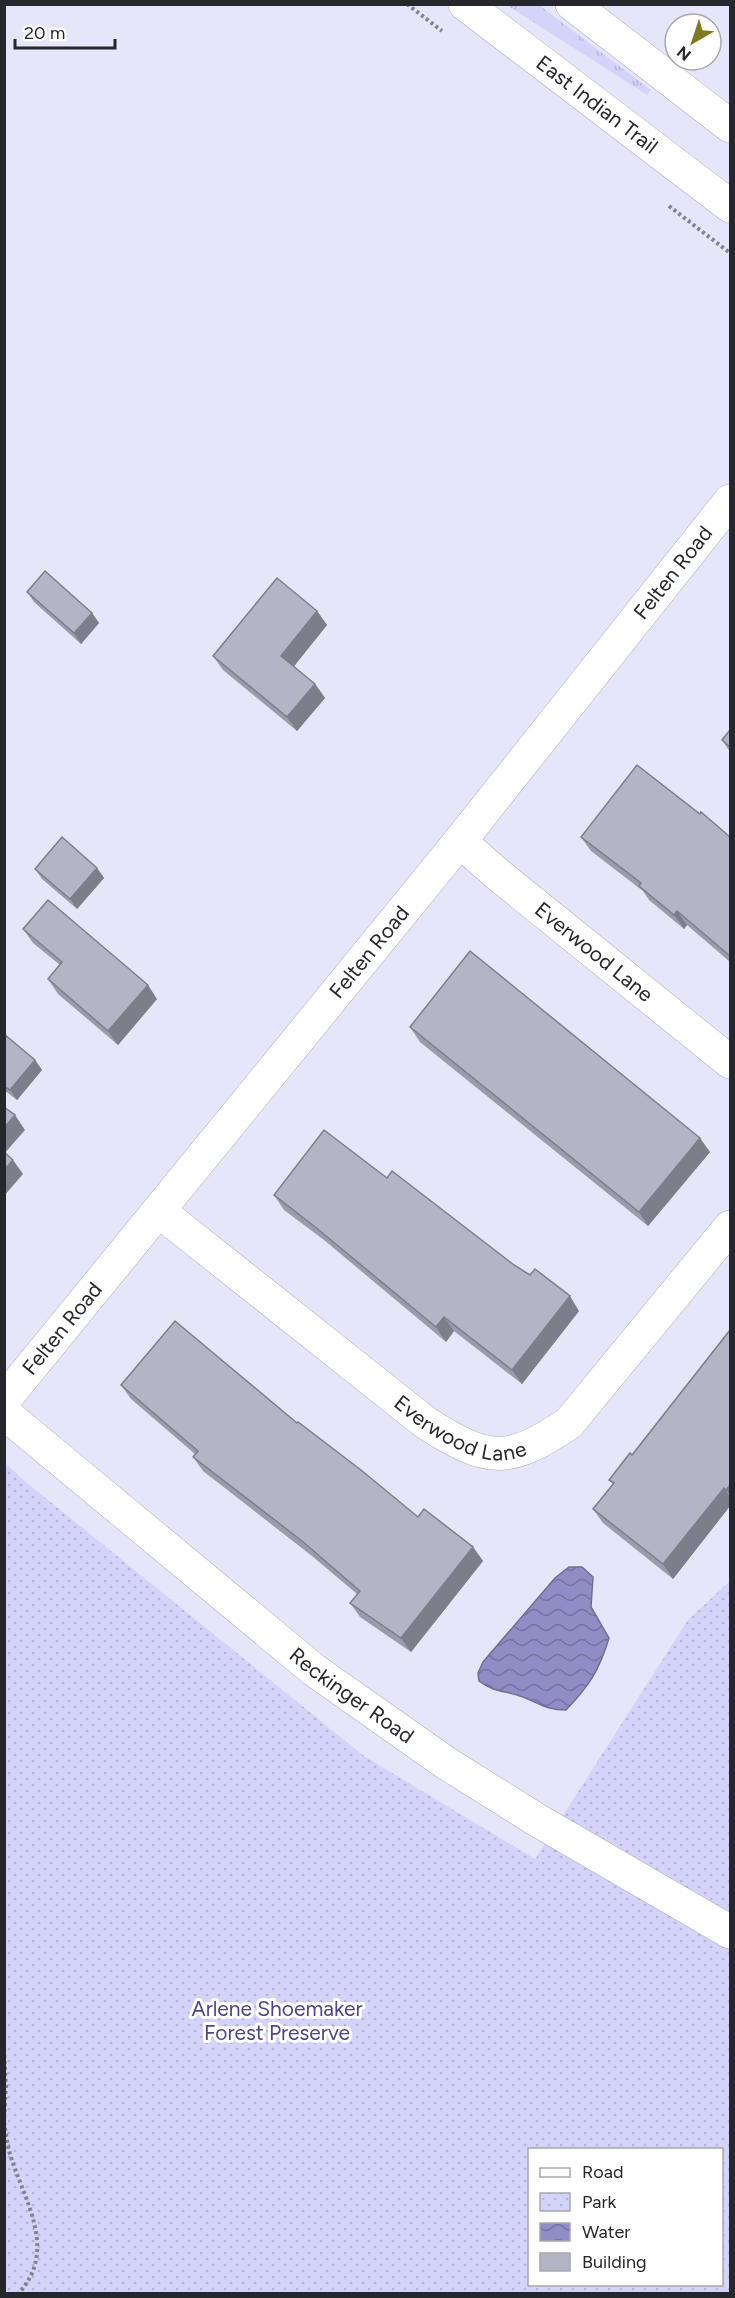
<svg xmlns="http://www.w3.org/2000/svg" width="735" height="2298" viewBox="0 0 735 2298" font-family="Figtree,sans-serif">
	<defs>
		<pattern id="grass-tufts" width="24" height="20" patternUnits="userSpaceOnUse" patternTransform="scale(1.5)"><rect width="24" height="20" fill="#d4d3fa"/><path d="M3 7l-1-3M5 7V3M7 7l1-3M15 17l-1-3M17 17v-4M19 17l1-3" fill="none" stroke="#b6b5d7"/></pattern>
		<pattern id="park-dots" width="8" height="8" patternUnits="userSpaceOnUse" patternTransform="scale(1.5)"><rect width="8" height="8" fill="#d4d3fa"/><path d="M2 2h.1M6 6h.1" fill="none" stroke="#b6b5d7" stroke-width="1.8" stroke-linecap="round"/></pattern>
		<pattern id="water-waves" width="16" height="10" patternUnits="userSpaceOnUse" patternTransform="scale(1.5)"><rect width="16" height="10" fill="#908dc6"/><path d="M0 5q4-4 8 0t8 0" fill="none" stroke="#7573a1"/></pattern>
	</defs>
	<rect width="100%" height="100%" fill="#e6e6fa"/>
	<!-- grass -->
	<polygon fill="url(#grass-tufts)" points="507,5 539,5 651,90 647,95"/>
	<!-- park -->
	<path fill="url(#park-dots)" fill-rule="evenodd" d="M4,1462L27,1483L364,1756L535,1859L688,1620L730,1581V2293H5ZM530,2150H722V2284H530Z"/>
	<!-- water -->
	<path fill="url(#water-waves)" stroke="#706e98" stroke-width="1.5" d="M569,1567H582L593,1577L591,1607L609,1638C599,1671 589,1686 566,1710C545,1710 538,1702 520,1696C503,1690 495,1693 479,1681L478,1673L483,1662L555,1578Z"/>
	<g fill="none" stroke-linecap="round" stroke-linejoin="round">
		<defs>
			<g id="minor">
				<path id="s1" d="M460,841L496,873L730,1062"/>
				<path id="s2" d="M159,1211L426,1423C488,1462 507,1465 569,1423L730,1227"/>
				<path id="s3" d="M4,1400L460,841L730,501"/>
				<path id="s4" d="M4,1413L314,1670L446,1763L537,1820L730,1932"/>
			</g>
			<g id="secondary">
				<path id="s5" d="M465,4L730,206"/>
				<polyline points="572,4 730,126"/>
			</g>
		</defs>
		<!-- minor casing -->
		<use href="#minor" stroke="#aeadc0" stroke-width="34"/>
		<!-- secondary casing -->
		<use href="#secondary" stroke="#aeadc0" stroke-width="34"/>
		<!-- path -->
		<g stroke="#838390" stroke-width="4" stroke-dasharray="3 3" stroke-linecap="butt">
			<polyline points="407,4 442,31"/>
			<polyline points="669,206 730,253"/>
			<polyline points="4,2049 6,2087 4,2120"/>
			<path d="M4,2122C6,2133 7,2144 10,2154C24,2201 59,2250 18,2294"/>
		</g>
		<!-- minor -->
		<use href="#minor" stroke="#fff" stroke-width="33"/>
		<!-- secondary -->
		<use href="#secondary" stroke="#fff" stroke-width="33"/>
	</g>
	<!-- wall -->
	<g fill="#9b9bab">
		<polygon points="27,592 92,613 99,623 81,644 34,602"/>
		<polygon points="317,611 327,625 294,666 315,684 325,698 297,731 223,670 213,656"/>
		<polygon points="730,730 730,752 722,740"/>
		<polygon points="581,837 730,837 730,962 687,925 684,929 649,900 643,891 591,851"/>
		<polygon points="97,868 104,878 77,909 42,879 35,869"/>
		<polygon points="23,929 157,999 118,1045 58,994 48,979 60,965 33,943"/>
		<polygon points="410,1027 710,1152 648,1226 420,1042"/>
		<polygon points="4,1034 35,1060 42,1070 17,1100 4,1090"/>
		<polygon points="387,1178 579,1311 522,1384 454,1331 446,1342 324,1240 284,1210 274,1195"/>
		<polygon points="730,1330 730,1506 673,1579 603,1523 593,1509 613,1484 609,1480 632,1455"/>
		<polygon points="121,1385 297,1423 418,1517 473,1547 483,1561 411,1652 360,1617 350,1603 357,1594 312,1556 203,1471 193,1457 195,1454 131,1399"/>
	</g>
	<!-- shaded-wall -->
	<g fill="#7e7e8b">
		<polygon points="317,611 327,625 291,670 281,656"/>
		<polygon points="92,613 99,623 81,644 74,633"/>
		<polygon points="315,684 325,698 297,731 287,717"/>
		<polygon points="97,868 104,878 77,909 70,899"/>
		<polygon points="677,911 687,925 684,929 674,915"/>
		<polygon points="148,985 157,999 118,1045 108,1031"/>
		<polygon points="35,1060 42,1070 17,1100 10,1090"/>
		<polygon points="15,1115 25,1130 4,1154 4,1128"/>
		<polygon points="700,1138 710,1152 648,1226 639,1212"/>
		<polygon points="13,1160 23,1174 4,1196 4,1170"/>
		<polygon points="570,1296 579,1311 522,1384 512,1370"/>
		<polygon points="444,1317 454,1331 446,1342 436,1327"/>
		<polygon points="730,1485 730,1495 726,1490"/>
		<polygon points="724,1488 730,1497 730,1506 673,1579 663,1564"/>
		<polygon points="473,1547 483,1561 411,1652 401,1638"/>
	</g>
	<!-- building -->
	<g fill="#b4b4c7" stroke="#7e7e8b" stroke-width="1.5">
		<polygon points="45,571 92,613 74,633 27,592"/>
		<polygon points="277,578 317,611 281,656 315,684 287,717 213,656"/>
		<polygon points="730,730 730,747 722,740"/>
		<polygon points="637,765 700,814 701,812 730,837 730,956 677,911 674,915 639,886 641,883 581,837"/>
		<polygon points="62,837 97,868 70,899 35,869"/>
		<polygon points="48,900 148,985 108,1031 48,979 62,962 23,929"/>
		<polygon points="470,951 700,1138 639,1212 410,1027"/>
		<polygon points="4,1034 35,1060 10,1090 4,1086"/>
		<polygon points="4,1107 15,1115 4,1128"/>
		<polygon points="324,1130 387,1178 392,1171 514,1265 530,1275 535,1269 570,1296 512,1370 444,1317 436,1327 314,1226 274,1195"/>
		<polygon points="4,1152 13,1160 4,1170"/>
		<polygon points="175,1321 297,1423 298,1422 361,1470 418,1517 424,1509 473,1547 401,1638 350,1603 360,1591 302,1541 193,1457 198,1451 121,1385"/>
		<polygon points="730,1330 730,1485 726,1490 724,1488 663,1564 593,1509 614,1483 609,1480 630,1453 632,1455"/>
	</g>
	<g text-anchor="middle" stroke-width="6" stroke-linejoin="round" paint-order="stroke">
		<!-- street labels -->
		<g font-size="21" fill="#26262d" stroke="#fff">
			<text dy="7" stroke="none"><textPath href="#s5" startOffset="166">East Indian Trail</textPath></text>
			<text dy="7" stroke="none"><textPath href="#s3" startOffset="1064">Felten Road</textPath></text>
			<text dy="7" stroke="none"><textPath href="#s3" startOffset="578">Felten Road</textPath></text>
			<text dy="7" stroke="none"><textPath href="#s1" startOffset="174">Everwood Lane</textPath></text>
			<text dy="7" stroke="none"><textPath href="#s3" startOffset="92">Felten Road</textPath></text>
			<text dy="7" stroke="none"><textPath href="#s2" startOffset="376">Everwood Lane</textPath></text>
			<text dy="7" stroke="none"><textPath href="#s4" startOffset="448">Reckinger Road</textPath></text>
		</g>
		<!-- park labels -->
		<g font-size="21" fill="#4d458c" stroke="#fff">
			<text x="277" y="2016">Arlene Shoemaker<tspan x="277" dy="24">Forest Preserve</tspan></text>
		</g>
	</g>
	<!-- border -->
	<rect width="735" height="2298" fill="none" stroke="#26262d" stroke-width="12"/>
	<!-- legend -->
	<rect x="528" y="2148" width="195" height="138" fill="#ffffff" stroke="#a8a8ab" stroke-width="1.5"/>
	<rect x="540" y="2168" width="30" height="9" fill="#ffffff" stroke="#a8a8ab" stroke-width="1.5"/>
	<text x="582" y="2178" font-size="18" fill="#26262d">Road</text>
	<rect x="540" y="2193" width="30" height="18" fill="url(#park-dots)" stroke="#a8a8ab" stroke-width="1.5"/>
	<text x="582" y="2208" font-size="18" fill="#26262d">Park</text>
	<rect x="540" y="2223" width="30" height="18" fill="url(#water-waves)" stroke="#a8a8ab" stroke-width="1.5"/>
	<text x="582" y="2238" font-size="18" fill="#26262d">Water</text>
	<rect x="540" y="2253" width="30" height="18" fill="#b4b4c7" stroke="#a8a8ab" stroke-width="1.5"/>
	<text x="582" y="2268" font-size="18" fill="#26262d">Building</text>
	<!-- north arrow -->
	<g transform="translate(693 42) rotate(219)"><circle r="28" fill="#ffffff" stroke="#a8a8ab" stroke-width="1.5"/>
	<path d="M0-4.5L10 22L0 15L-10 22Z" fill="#7f7a20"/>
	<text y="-9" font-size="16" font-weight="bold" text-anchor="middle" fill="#26262d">N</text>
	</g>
	<!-- scale -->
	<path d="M15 39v9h100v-9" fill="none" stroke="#26262d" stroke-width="3"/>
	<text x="24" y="39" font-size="18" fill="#26262d" stroke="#ffffff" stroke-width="4.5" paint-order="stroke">20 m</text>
</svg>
